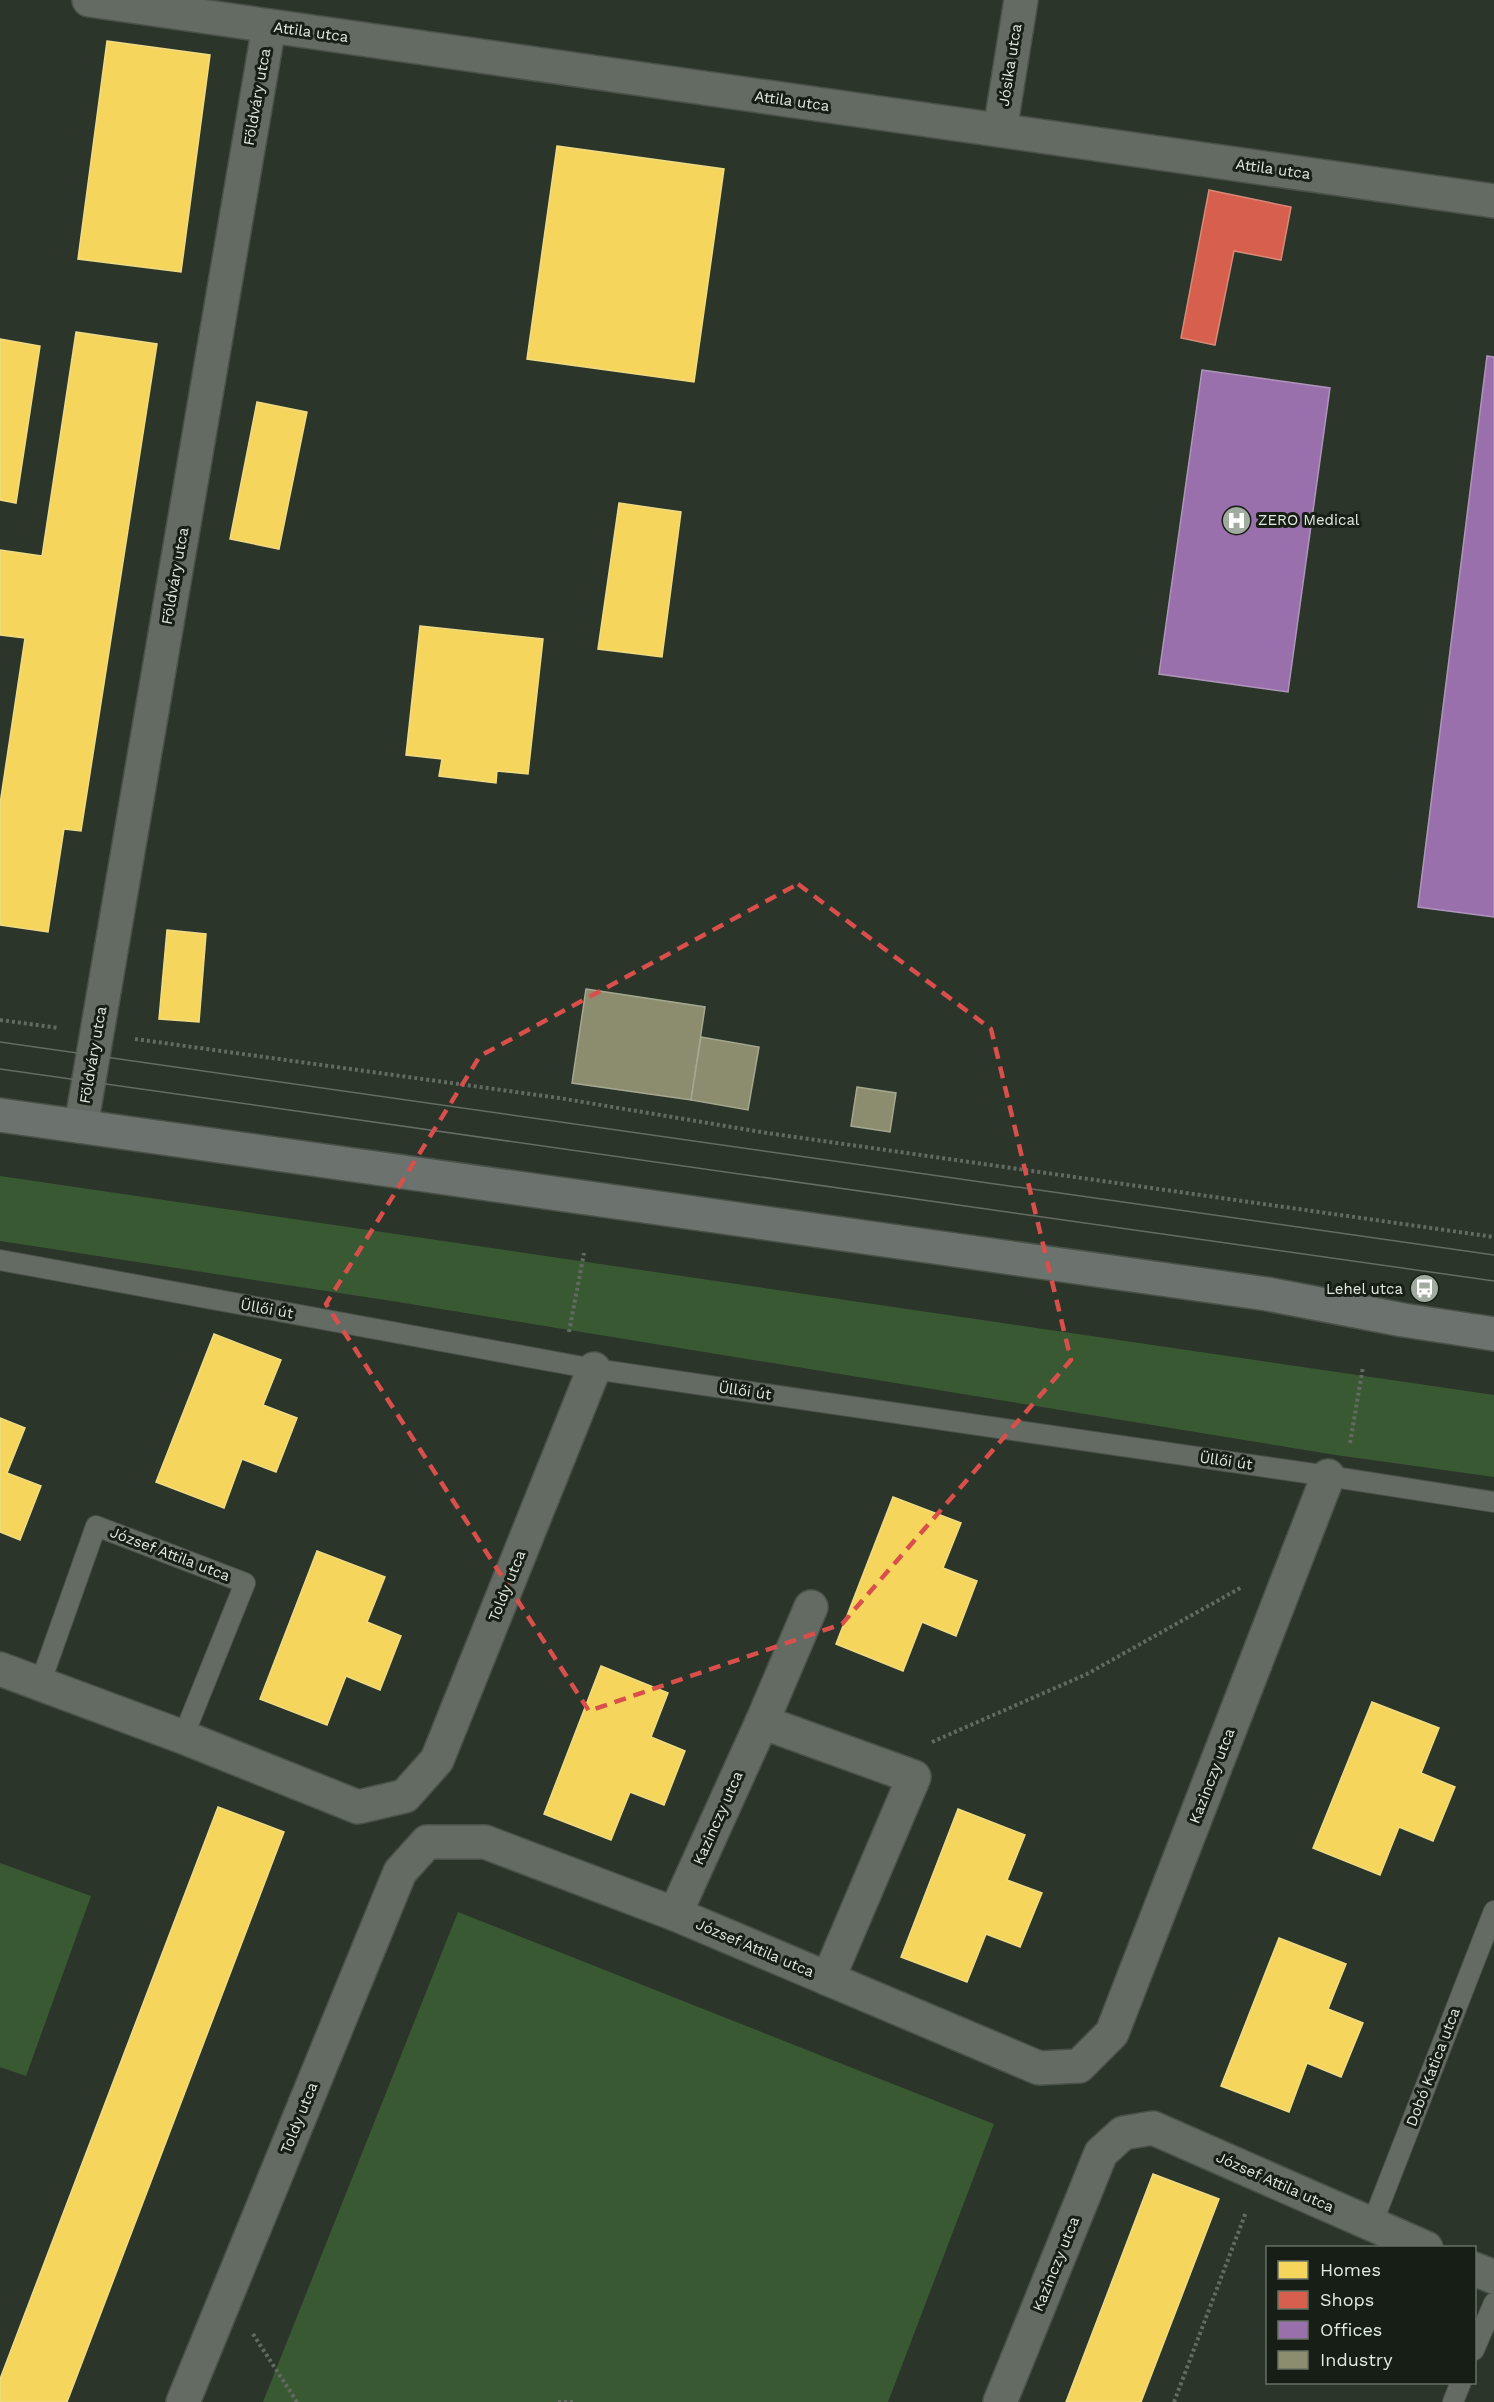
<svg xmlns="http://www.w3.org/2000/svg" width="1494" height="2402" viewBox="0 0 1494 2402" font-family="'Work Sans',sans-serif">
	<rect width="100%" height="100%" fill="#2c352a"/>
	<!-- green -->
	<g fill="#395933">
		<polygon points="0,1176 1494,1395 1494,1477 1336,1455 392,1301 0,1241"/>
		<polygon points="0,1863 91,1896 26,2076 0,2067"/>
		<polygon points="458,1912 994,2124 888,2402 263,2402"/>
	</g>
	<!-- homes -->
	<g fill="#f6d55c" stroke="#efdb83" stroke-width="1.5">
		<polygon points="107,41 210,55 181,272 78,259"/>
		<polygon points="557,146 724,169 694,382 527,359"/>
		<polygon points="76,332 157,344 81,831 64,829 48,932 0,925 0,804 25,638 0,635 0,550 42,556"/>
		<polygon points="0,339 40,346 16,503 0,500"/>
		<polygon points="257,402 307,412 279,549 230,539"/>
		<polygon points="619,503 681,512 662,657 598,649"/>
		<polygon points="420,626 543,639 528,774 497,771 496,783 439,776 442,759 406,755"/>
		<polygon points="167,930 206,934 199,1022 159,1019"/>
		<polygon points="214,1334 281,1360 263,1405 297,1418 276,1472 242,1459 224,1508 156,1482"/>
		<polygon points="0,1418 25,1428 7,1473 41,1486 20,1540 0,1532"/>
		<polygon points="893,1497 961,1523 943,1568 977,1581 956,1636 922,1622 903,1671 836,1644"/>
		<polygon points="317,1551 385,1577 367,1622 401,1636 380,1690 346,1676 327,1725 260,1699"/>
		<polygon points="601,1666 668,1693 651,1737 685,1751 664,1805 630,1792 611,1840 544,1814"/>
		<polygon points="1372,1702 1439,1728 1421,1773 1455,1787 1433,1841 1399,1827 1380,1875 1313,1848"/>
		<polygon points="218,1807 284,1832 67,2402 0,2402 0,2379"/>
		<polygon points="958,1809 1025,1835 1007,1880 1042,1893 1020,1947 986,1934 967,1982 901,1957"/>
		<polygon points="1279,1938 1346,1964 1328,2009 1363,2023 1341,2077 1307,2063 1289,2112 1221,2086"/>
		<polygon points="1153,2174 1219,2199 1141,2402 1066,2402"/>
	</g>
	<!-- shops -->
	<polygon fill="#d6604d" stroke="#d98978" stroke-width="1.5" points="1209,190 1291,207 1281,260 1234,251 1215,345 1181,338"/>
	<!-- offices -->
	<g fill="#9970ab" stroke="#ae95ba" stroke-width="1.5">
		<polygon points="1487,356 1494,357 1494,917 1418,907"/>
		<polygon points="1202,370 1330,388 1288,692 1159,674"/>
	</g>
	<!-- industry -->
	<g fill="#8c8c6e" stroke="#a5a890" stroke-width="1.5">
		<polygon points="586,989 705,1007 691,1100 572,1083"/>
		<polygon points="701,1037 759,1047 748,1110 691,1100"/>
		<polygon points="857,1087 896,1093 890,1132 851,1126"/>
	</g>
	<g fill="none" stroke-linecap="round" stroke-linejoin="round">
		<defs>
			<g id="lane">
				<polyline points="0,1260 594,1369 1328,1476 1494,1502"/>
				<polyline points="40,1684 96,1526 245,1583 183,1737"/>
				<polyline points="1372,2224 1494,1911"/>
				<polyline points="1474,2350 1494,2303"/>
				<polyline points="1453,2402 1461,2382"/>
			</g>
			<g id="street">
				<polyline points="89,0 1494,201"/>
				<polyline points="1000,130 1021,0"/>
				<polyline points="81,1126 269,26"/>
				<polyline points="0,1669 183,1737 358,1807 405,1796 437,1760 594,1369"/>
				<polyline points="762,1722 811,1607"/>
				<polyline points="675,1914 762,1722 914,1777 828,1979"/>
				<polyline points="1474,2269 1494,2277"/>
				<polyline points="183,2402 400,1872 427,1842 485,1842 675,1914 1039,2068 1079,2066 1112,2033 1328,1476"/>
				<polyline points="1000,2402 1101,2153 1123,2133 1153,2128 1426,2248"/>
			</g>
			<polyline id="secondary" points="0,1115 1267,1294 1403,1320 1494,1334"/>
		</defs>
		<!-- lane casing -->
		<use href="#lane" stroke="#495148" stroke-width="22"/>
		<!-- street casing -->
		<use href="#street" stroke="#495148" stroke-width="36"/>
		<!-- secondary casing -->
		<use href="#secondary" stroke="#495148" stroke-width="36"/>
		<!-- path -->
		<g stroke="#636a62" stroke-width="4" stroke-dasharray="3 3" stroke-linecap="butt">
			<polyline points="0,1020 59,1028"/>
			<polyline points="135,1039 559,1098 767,1133 1494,1237"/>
			<polyline points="569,1332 584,1253"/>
			<polyline points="1350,1443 1363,1367"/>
			<polyline points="932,1742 1087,1674 1242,1587"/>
			<polyline points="253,2334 297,2402"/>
			<polyline points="558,2402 573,2402"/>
			<polyline points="1174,2402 1246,2212"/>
		</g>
		<!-- lane -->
		<use href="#lane" stroke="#646b63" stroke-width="20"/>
		<!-- street -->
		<use href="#street" stroke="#646b63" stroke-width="33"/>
		<!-- secondary -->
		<use href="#secondary" stroke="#6c726d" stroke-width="33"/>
		<!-- tram -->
		<g stroke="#656c64" stroke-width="1.5">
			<polyline points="0,1042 1494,1255"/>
			<polyline points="0,1069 1494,1281"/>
		</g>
	</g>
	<!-- marked area -->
	<path fill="none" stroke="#d84f4c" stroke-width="4.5" stroke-dasharray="12 8" stroke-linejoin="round" d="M798,884L991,1029L1071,1360L842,1624L589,1711L326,1304L480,1056Z"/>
	<!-- icons -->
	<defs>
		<symbol id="hospital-disc" viewBox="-11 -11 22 22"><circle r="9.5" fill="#a1ab9f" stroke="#171e16"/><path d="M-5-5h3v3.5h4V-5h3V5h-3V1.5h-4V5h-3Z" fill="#fff"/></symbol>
		<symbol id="bus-disc" viewBox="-11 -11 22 22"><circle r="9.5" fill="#a1ab9f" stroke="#171e16"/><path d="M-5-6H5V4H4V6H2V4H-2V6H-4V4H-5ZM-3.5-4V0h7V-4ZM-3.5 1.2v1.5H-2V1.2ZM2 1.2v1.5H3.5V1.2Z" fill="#fff"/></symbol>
	</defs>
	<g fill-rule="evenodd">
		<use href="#hospital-disc" x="1220" y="504" width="33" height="33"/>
		<use href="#bus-disc" x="1408" y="1272" width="33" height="33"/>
	</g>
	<g text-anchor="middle" stroke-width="6" stroke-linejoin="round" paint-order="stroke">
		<!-- street labels -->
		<g font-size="15" fill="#e0eade" stroke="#171e16">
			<text transform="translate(311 32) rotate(8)" y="5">Attila utca</text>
			<text transform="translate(1010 65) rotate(-81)" y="5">Jósika utca</text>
			<text transform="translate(257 97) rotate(-80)" y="5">Földváry utca</text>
			<text transform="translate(792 101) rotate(8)" y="5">Attila utca</text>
			<text transform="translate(1273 169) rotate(8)" y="5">Attila utca</text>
			<text transform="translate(175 576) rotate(-80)" y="5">Földváry utca</text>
			<text transform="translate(93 1055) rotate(-80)" y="5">Földváry utca</text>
			<text transform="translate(267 1309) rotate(10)" y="5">Üllői út</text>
			<text transform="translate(745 1391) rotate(8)" y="5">Üllői út</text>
			<text transform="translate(1226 1461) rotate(8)" y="5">Üllői út</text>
			<text transform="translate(170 1554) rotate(21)" y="5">József Attila utca</text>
			<text transform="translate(507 1586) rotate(-68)" y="5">Toldy utca</text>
			<text transform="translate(1212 1776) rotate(-69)" y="5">Kazinczy utca</text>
			<text transform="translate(718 1818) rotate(-66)" y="5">Kazinczy utca</text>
			<text transform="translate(755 1948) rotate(23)" y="5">József Attila utca</text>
			<text transform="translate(1433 2067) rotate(-69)" y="5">Dobó Katica utca</text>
			<text transform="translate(299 2118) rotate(-68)" y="5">Toldy utca</text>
			<text transform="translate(1275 2182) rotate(24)" y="5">József Attila utca</text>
			<text transform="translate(1056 2264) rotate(-68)" y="5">Kazinczy utca</text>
		</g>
		<!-- poi labels -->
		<g font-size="15" fill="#e0eade" stroke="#171e16" text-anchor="start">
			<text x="1258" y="525">ZERO Medical</text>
			<text x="1403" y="1294" text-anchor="end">Lehel utca</text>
		</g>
	</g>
	<!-- legend -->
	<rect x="1266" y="2246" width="210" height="138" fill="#171e16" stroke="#677066" stroke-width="1.5"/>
	<rect x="1278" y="2261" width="30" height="18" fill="#f6d55c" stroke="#677066" stroke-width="1.5"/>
	<text x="1320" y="2276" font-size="18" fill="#e0eade">Homes</text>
	<rect x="1278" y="2291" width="30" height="18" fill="#d6604d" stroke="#677066" stroke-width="1.5"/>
	<text x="1320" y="2306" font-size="18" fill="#e0eade">Shops</text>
	<rect x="1278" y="2321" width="30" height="18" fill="#9970ab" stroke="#677066" stroke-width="1.5"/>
	<text x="1320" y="2336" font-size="18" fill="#e0eade">Offices</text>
	<rect x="1278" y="2351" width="30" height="18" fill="#8c8c6e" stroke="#677066" stroke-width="1.5"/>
	<text x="1320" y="2366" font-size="18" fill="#e0eade">Industry</text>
</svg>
